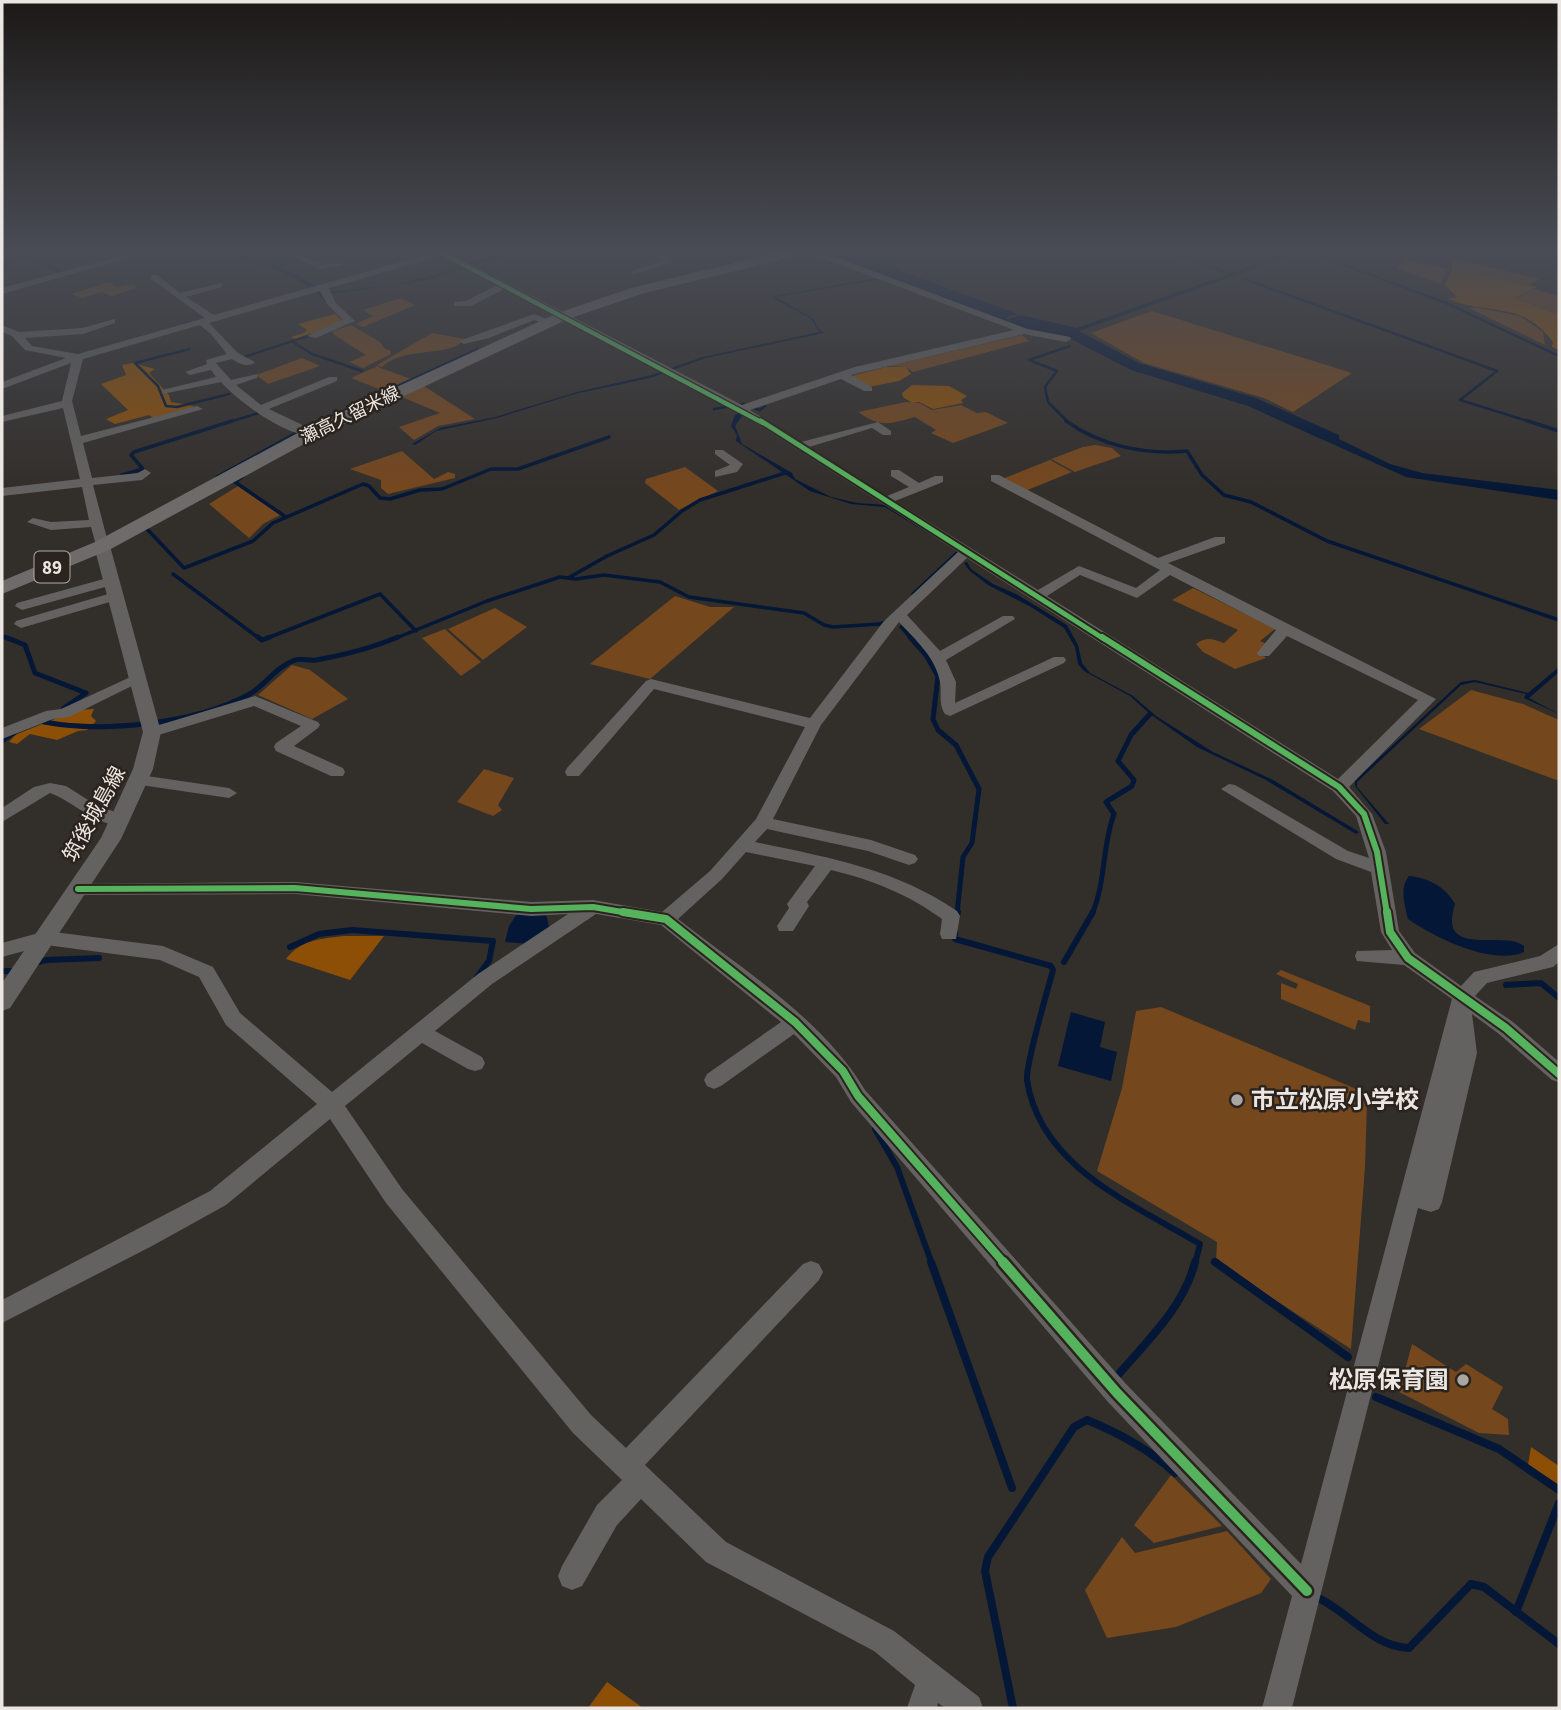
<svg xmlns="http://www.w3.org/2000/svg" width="1561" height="1710" viewBox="0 0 1561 1710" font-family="'Source Sans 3','Noto Sans JP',sans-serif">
	<rect width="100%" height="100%" fill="#322e2a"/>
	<!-- green -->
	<g fill="#75471d">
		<polygon points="1453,259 1540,279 1529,285 1452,267"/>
		<polygon points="1405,260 1448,269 1440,284 1397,268"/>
		<polygon points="110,282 116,287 133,284 137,288 112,296 102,292 82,298 71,294"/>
		<polygon points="1534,289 1559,296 1559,315 1516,298"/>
		<polygon points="401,298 415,305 363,327 356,324 373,316 363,310"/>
		<polygon points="1475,307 1520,316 1543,332 1545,345 1469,308"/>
		<polygon points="1152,311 1352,373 1293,412 1264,398 1144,363 1091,333"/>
		<polygon points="351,325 380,342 384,348 391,351 391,354 363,368 349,362 366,355 333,334 333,331"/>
		<path d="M432,333L466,339C446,359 406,345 382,367L377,365Z"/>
		<polygon points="1022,335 1029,341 913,372 906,367 888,366"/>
		<polygon points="302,358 320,366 268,384 256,375"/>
		<polygon points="378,366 378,367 411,379 384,391 351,378"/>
		<polygon points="424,386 475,419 438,426 414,440 399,427 440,413 402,397"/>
		<path d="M906,402L919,403L932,410L961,405L977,413L986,412L1008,423L953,443L931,433L936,430L915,417C889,424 881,428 858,412Z"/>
		<polygon points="1095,445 1112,448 1121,456 1075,472 1051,459 1083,447"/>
		<polygon points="402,451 434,479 448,472 455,474 455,478 388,494 381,488 381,480 350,469"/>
		<polygon points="1050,460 1072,472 1025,491 1002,479"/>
		<polygon points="685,467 718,491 679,510 645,483 646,479"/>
		<polygon points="238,486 280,515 263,524 249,538 209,504"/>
		<path d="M1193,588L1275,629L1260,641L1269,645L1260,652L1266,658L1235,669L1203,652L1196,644C1206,636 1213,639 1224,643L1238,630L1172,600Z"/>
		<polygon points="675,596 710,607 734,607 650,679 590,664"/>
		<polygon points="495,608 527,627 483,660 448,629"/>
		<polygon points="445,629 481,662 461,676 422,638"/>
		<polygon points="292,665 310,670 348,699 312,719 258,695"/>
		<polygon points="1471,690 1523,704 1559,720 1559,781 1419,729"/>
		<polygon points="484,769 514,778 498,805 502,810 493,816 457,802"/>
		<polygon points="1281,970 1370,1006 1370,1023 1358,1020 1355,1030 1281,999 1281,983 1296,989 1298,984 1276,974"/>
		<polygon points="1161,1007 1354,1088 1367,1103 1365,1167 1351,1349 1216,1262 1217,1242 1097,1171 1122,1088 1136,1011"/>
		<polygon points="1412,1344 1456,1372 1466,1364 1503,1387 1492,1409 1508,1419 1509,1435 1479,1433 1399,1392"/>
		<polygon points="1171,1475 1222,1526 1154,1543 1134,1525"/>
		<polygon points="1227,1531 1271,1579 1261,1593 1176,1627 1107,1638 1085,1590 1122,1537 1135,1553"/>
	</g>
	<!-- forest -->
	<g fill="#8d4f06">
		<path d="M1453,267L1537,287L1515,298L1559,315V350L1552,347L1553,342C1522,300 1490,316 1448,299L1457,297L1445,285Z"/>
		<polygon points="335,314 344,322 297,340 291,337 306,332 306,329 298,324"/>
		<polygon points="133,363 155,369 149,373 169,395 171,402 194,406 190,409 156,420 149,415 115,424 106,419 128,410 101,384 126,375 122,365"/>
		<polygon points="886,367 906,367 911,374 899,381 868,387 848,377"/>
		<polygon points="912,385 949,386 967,396 961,400 963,403 933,409 919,402 912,403 903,397 902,393"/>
		<polygon points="94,709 91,716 96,721 87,730 78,731 57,740 30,734 17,744 9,742 15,735 77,710"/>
		<path d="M344,936H384L350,980L286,959C301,939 321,939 344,936Z"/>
		<polygon points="1531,1447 1559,1466 1559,1485 1528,1465"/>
		<polygon points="607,1682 643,1708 588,1708"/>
	</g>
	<!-- water -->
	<g fill="#041736">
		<path d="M225,253C259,253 297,274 325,292C359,289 395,286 428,277C456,269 483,254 513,253L427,280L331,294L330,307C304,275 264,266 225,253Z"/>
		<polygon points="812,253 863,257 879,253 866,258 1018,314 1005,318 1007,319 1021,315 1077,328 1287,253 1298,253 1079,331 1139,363 1256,398 1339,435 1339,439 1390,464 1422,473 1559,490 1559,500 1406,477 1248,406 1131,370 1065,336 1019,327 983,312 887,278 776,297 814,319 817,327 824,333 706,358 650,378 575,394 497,418 436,431 415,445 412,444 440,428 495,417 577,392 652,375 702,357 819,332 811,319 771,297 885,276"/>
		<polygon points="740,413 743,415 735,426 742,444 792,473 795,479 831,497 857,503 886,505 959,552 885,507 851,504 810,491 736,441 737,435 731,426 735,415"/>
		<polygon points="967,562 971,569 993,584 1016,594 1067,625 1078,645 1082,663 1090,673 1133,696 1156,716 1213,752 1273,780 1359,832 1356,834 1264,779 1197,747 1150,714 1130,696 1084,671 1078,664 1075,647 1064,628 1031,607 988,585 969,570 964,563"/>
		<polygon points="1559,667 1559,672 1529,698 1559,714 1524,698 1526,694 1475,682 1461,685 1357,782 1357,787 1389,824 1385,824 1355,786 1355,780 1461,682 1475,680 1528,693"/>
		<path d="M1409,876C1428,878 1445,886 1455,904C1437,960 1503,929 1524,946V952C1493,966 1435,938 1408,919C1405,905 1399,888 1409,876Z"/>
		<polygon points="517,914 546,914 550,931 530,944 505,942 509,926"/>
		<polygon points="1071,1012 1105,1022 1100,1047 1117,1052 1111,1081 1058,1066"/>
	</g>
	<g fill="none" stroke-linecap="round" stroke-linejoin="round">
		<!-- stream-far4 -->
		<g stroke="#041736" stroke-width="2.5">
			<polyline points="22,253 66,274"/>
			<polyline points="1171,253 1228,273"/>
			<polyline points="1315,254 1446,303 1559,356"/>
			<polyline points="2,262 26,255"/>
			<polyline points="276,267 319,253"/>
			<polyline points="1245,279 1497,371 1460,400 1534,423"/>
			<polyline points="293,342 312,354 362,371"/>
			<polyline points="190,349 135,363 158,386 166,406 177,407 229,394"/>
			<polyline points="241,358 311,335"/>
			<polyline points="714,409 743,404 760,410 765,406"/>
			<polyline points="226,423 265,411"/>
			<polyline points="317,423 478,349"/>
			<polyline points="1069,423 1048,402 1045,387 1057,371 1029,360 1070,346"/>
		</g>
		<!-- stream-far3 -->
		<g stroke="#041736" stroke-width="3.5">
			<path d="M1066,421C1101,446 1145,455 1187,451L1202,475L1224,495L1251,502L1327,541L1559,620"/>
			<polyline points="1528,421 1559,431"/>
			<polyline points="306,428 320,421"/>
			<polyline points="122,475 143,469 131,455 134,452 232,421"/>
			<polyline points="217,477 300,431"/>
			<polyline points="242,477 235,482 286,517"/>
			<polyline points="147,529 184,568 253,541 273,523 363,484 369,486 380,498 390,499 420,490 442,489 491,469 518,469 609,437"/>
			<polyline points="173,574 260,639"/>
			<polyline points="570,577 607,556 654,535 682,511 700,500 785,473"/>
			<polyline points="913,594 957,553"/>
			<polyline points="901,627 912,639"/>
			<polyline points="2,636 9,639"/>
			<polyline points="265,639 380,594 416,631"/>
			<polyline points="394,639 487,601 560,577 576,579 604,575 660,582 689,597 804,613 824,625 833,627 880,624 887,621"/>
		</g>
		<!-- stream-far2 -->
		<g stroke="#041736" stroke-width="5">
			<polyline points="5,637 25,645 35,673 86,693 64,708"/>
			<polyline points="258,637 262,640 270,637"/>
			<polyline points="910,637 926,655 938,676 933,719 938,730 956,745 979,789 972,843 963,857 957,914"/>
			<path d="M48,719L44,722C104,733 193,724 248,695C265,686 275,667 295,660C301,658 309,661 316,660C344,655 372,648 398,637"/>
			<polyline points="2,741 14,733"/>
			<path d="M1092,914C1106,882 1102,846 1114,814L1106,802L1132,786L1134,780L1118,761L1131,735L1150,714"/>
		</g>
		<!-- stream-far1 -->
		<g stroke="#041736" stroke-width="6">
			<polyline points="957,917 958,912"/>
			<path d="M955,933V939L1051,966L1053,970C1048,989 1025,1066 1027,1080C1040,1167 1133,1204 1200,1244L1195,1264"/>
			<polyline points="290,947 319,934 352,930 493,941 489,961 477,977"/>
			<polyline points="1064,962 1093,912"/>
			<polyline points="36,963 46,960 99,958"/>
			<polyline points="2,971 13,971"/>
			<polyline points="1506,985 1541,983 1559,998"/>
			<polyline points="875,1129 897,1167 932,1264"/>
			<polyline points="1214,1262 1217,1264"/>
		</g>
		<!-- stream -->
		<g stroke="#041736" stroke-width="8">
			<polyline points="931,1262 1012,1488"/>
			<polyline points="1215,1262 1348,1357"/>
			<path d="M1118,1375C1147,1341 1184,1307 1195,1262"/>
			<polyline points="1376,1397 1499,1449 1559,1490"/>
			<path d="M1314,1596C1348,1610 1370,1646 1409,1648L1471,1584L1484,1587L1559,1644"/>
			<polyline points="1516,1612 1559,1503"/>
			<path d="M1013,1708L985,1571L988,1557L1074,1427L1087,1420C1119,1433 1149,1449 1175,1473"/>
		</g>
		<!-- minor -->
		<g fill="#646260" fill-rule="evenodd">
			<polygon points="132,253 146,253 2,294 2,288"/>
			<path d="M286,253C300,253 307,260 320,263C329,265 336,261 344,265L320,269Z"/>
			<path d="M432,253H449L742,405L855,367L1014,330L833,262L797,253H814L838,258L1027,329L1070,337L1071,339L1066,342L1024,334L851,375L872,387V391H864L841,379L750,410L801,442L878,422L891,431V435H883L872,428L809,447L887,496L909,487L891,476V470H899L919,483L935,476H943V482L895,501L1038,590L1079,566L1136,588L1160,570L991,481V475H999L1158,558L1215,537H1225V543L1168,563L1436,699L1349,787L1372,814L1386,852L1399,931L1415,953L1461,986L1474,972L1540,956L1559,944V962L1553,967L1487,983L1475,996L1513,1022L1559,1062V1082L1552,1080L1499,1034L1472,1014L1477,1053L1442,1202L1439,1209L1431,1212L1418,1208L1292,1708H1262L1292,1596L1108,1402L851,1102L836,1077L794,1034L721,1086L714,1089L707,1086L704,1080L707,1074L781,1022L661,925L596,914L492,984L435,1031L482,1057L485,1063L482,1069L475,1071L468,1069L422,1043L345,1106L402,1189L591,1415L626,1448L803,1264L811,1261L819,1264L823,1272L819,1280L645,1465L726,1542L894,1631L979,1697L983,1708H945L938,1703L937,1708H907L915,1685L874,1651L706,1562L641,1499L617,1525L582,1586L572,1590L562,1586L558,1576L562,1566L597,1505L622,1480L573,1433L386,1203L330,1119L226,1205L152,1246L2,1323V1300L210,1191L317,1104L226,1025L199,977L160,960L46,945L2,957V943L46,931L163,946L213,967L240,1013L332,1092L478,974L568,914L531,916L295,894L78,895L72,894L69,889L72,884L295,882L531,902L593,900L662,912L710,871L756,819L805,727L654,689L579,776H567L565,772L567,768L646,681L651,679L810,718L884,621L958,552L737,411L504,289L471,306H454V302L466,301L497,285L441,256L329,288L335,302L355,321L316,338L307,336L343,320L328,305L320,291L209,323L238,353L255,362C249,368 239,364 232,359L216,363L231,380L257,374V378L236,385L261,405L329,377H337V381L269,409L315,431V435C288,439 238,401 221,382L162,394V390L216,377L211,370L190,375L185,372L207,364L206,360L227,354L211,334L200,325L83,359L72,401L81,436L197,406L203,409L83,443L92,478L138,473L145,469L151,473L142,480L93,485L109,546L107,549H97L91,527L51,530L27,522L33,518L51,522L89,520L82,487L2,496V488L80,479L63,408L2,422V416L62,401L71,363L2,389V382L66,358L25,350L12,336L2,332V325L19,332L82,328L115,319V323L83,334L25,338L32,346L78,354L205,318L151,279V275H157L180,293L222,283V287L186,297L214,315ZM967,558L1333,791L1356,816L1369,858L1348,851L1235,785L1229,784L1221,789L1336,859L1371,872L1381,932L1392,950L1357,951L1355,956L1357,961L1404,965L1452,999L1301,1564L1126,1384L865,1090C822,1018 743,970 678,919L722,879L746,852L815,866L787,904L789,908L777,926L779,931H793L809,906L807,902L831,870C872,880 908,894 942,919L940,934L942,939H956L960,916L957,911C896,869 827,857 755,842L767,829L868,851L909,865L915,863L918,859L915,855L871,840L773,819L821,725L899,622C915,639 936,658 940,682C942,694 938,703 945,714L950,716L1064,663L1066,660L1064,657H1054L955,703L956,682L946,660L1015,619L1013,616H1003L940,651L907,615ZM1080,575L1137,598L1170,575L1276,630L1257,653L1259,656H1269L1287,636L1418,700L1338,779L1047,596Z"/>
			<polygon points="655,253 664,253 672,262 632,275 632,271 662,261"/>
			<polygon points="534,314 554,322 549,325 534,320 489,338 464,344 459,341"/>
			<polygon points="715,450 723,450 743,464 737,472 715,477 715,471 730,465 715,454"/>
			<polygon points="111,577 118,581 116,584 22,610 15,606 17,603"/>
			<polygon points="115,592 122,596 120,599 21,628 14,624 16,621"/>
			<polygon points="137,674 144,678 142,681 69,717 53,719 2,739 2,728 46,711 61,709"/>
			<polygon points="255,696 318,722 320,725 318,728 294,746 343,768 345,772 343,776 331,776 276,751 274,747 276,743 301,726 254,706 152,737 144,732 146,729"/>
			<polygon points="140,775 229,788 237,793 229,798 134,784 132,780 134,776"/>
			<path d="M50,783L66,786L96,805L126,816L128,820L126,824C101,831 72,800 50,793L2,822V808L34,787Z"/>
		</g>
		<!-- tertiary -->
		<polygon fill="#646260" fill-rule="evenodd" points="102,541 110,546 161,732 153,769 121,839 10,1008 2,1011 2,983 101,838 133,769 143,732 94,546"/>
		<!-- primary -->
		<polygon fill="#6e6b6a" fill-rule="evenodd" points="775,253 799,253 797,256 641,294 568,319 317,437 109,550 2,594 2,581 95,542 305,429 558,313 631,288"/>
		<defs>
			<polyline id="cycleway-far4" points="442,253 763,423"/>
			<polyline id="cycleway-far3" points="761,421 1104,639"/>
			<g id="cycleway-far2">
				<polyline points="1102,637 1339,787 1364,814 1377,852 1387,914"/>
				<polyline points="78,889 295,888 531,909 593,907 634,914"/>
			</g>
			<g id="cycleway-far1">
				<polyline points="623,912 666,919 795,1022 843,1071 858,1096 1005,1264"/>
				<polyline points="1387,912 1390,932 1408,958 1506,1028 1559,1074"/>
			</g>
			<polyline id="cycleway" points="1003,1262 1117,1393 1307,1591"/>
		</defs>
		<!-- cycleway-far4 casing -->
		<use href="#cycleway-far4" stroke="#2b231d" stroke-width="7"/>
		<!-- cycleway-far3 casing -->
		<use href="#cycleway-far3" stroke="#2b231d" stroke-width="9"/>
		<!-- cycleway-far2 casing -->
		<use href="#cycleway-far2" stroke="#2b231d" stroke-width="10"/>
		<!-- cycleway-far1 casing -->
		<use href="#cycleway-far1" stroke="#2b231d" stroke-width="12"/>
		<!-- cycleway casing -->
		<use href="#cycleway" stroke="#2b231d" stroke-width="15"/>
		<!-- cycleway-far4 -->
		<use href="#cycleway-far4" stroke="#56b35d" stroke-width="4.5"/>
		<!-- cycleway-far3 -->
		<use href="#cycleway-far3" stroke="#56b35d" stroke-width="5"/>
		<!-- cycleway-far2 -->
		<use href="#cycleway-far2" stroke="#56b35d" stroke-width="6"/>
		<!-- cycleway-far1 -->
		<use href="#cycleway-far1" stroke="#56b35d" stroke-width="8"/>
		<!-- cycleway -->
		<use href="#cycleway" stroke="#56b35d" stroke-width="10"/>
	</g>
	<!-- sky -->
	<linearGradient id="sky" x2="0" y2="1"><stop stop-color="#1c1917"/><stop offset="0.51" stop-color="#494c55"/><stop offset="1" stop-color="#494c55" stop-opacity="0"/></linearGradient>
	<rect width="1561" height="492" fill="url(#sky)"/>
	<!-- markers -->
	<g fill="#aaa6a2" stroke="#2b231d" stroke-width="2.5">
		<circle cx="1237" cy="1100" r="7"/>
		<circle cx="1463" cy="1380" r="7"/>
	</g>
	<g text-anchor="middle" stroke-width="5" stroke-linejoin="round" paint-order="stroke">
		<!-- far-street labels -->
		<g font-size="18" fill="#ebe6e2" stroke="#2b231d">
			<text transform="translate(350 415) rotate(-26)" y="6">瀬高久留米線</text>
		</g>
		<!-- shield labels -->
		<rect fill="#2b231d" stroke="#b1aca7" stroke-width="2" x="34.5" y="551.5" width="35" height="31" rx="5"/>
		<g font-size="19" font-weight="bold" fill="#ebe6e2">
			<text x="52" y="574">89</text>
		</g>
		<!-- street labels -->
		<g font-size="21" fill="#ebe6e2" stroke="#2b231d">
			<text transform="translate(94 814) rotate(-61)" y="7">筑後城島線</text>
		</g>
		<!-- near-poi labels -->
		<g font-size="24" font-weight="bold" fill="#ebe6e2" stroke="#2b231d" text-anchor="start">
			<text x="1251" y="1108">市立松原小学校</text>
			<text x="1449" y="1388" text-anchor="end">松原保育園</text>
		</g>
	</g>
	<!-- border -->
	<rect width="1561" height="1710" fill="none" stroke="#ebe6e2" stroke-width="7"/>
</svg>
